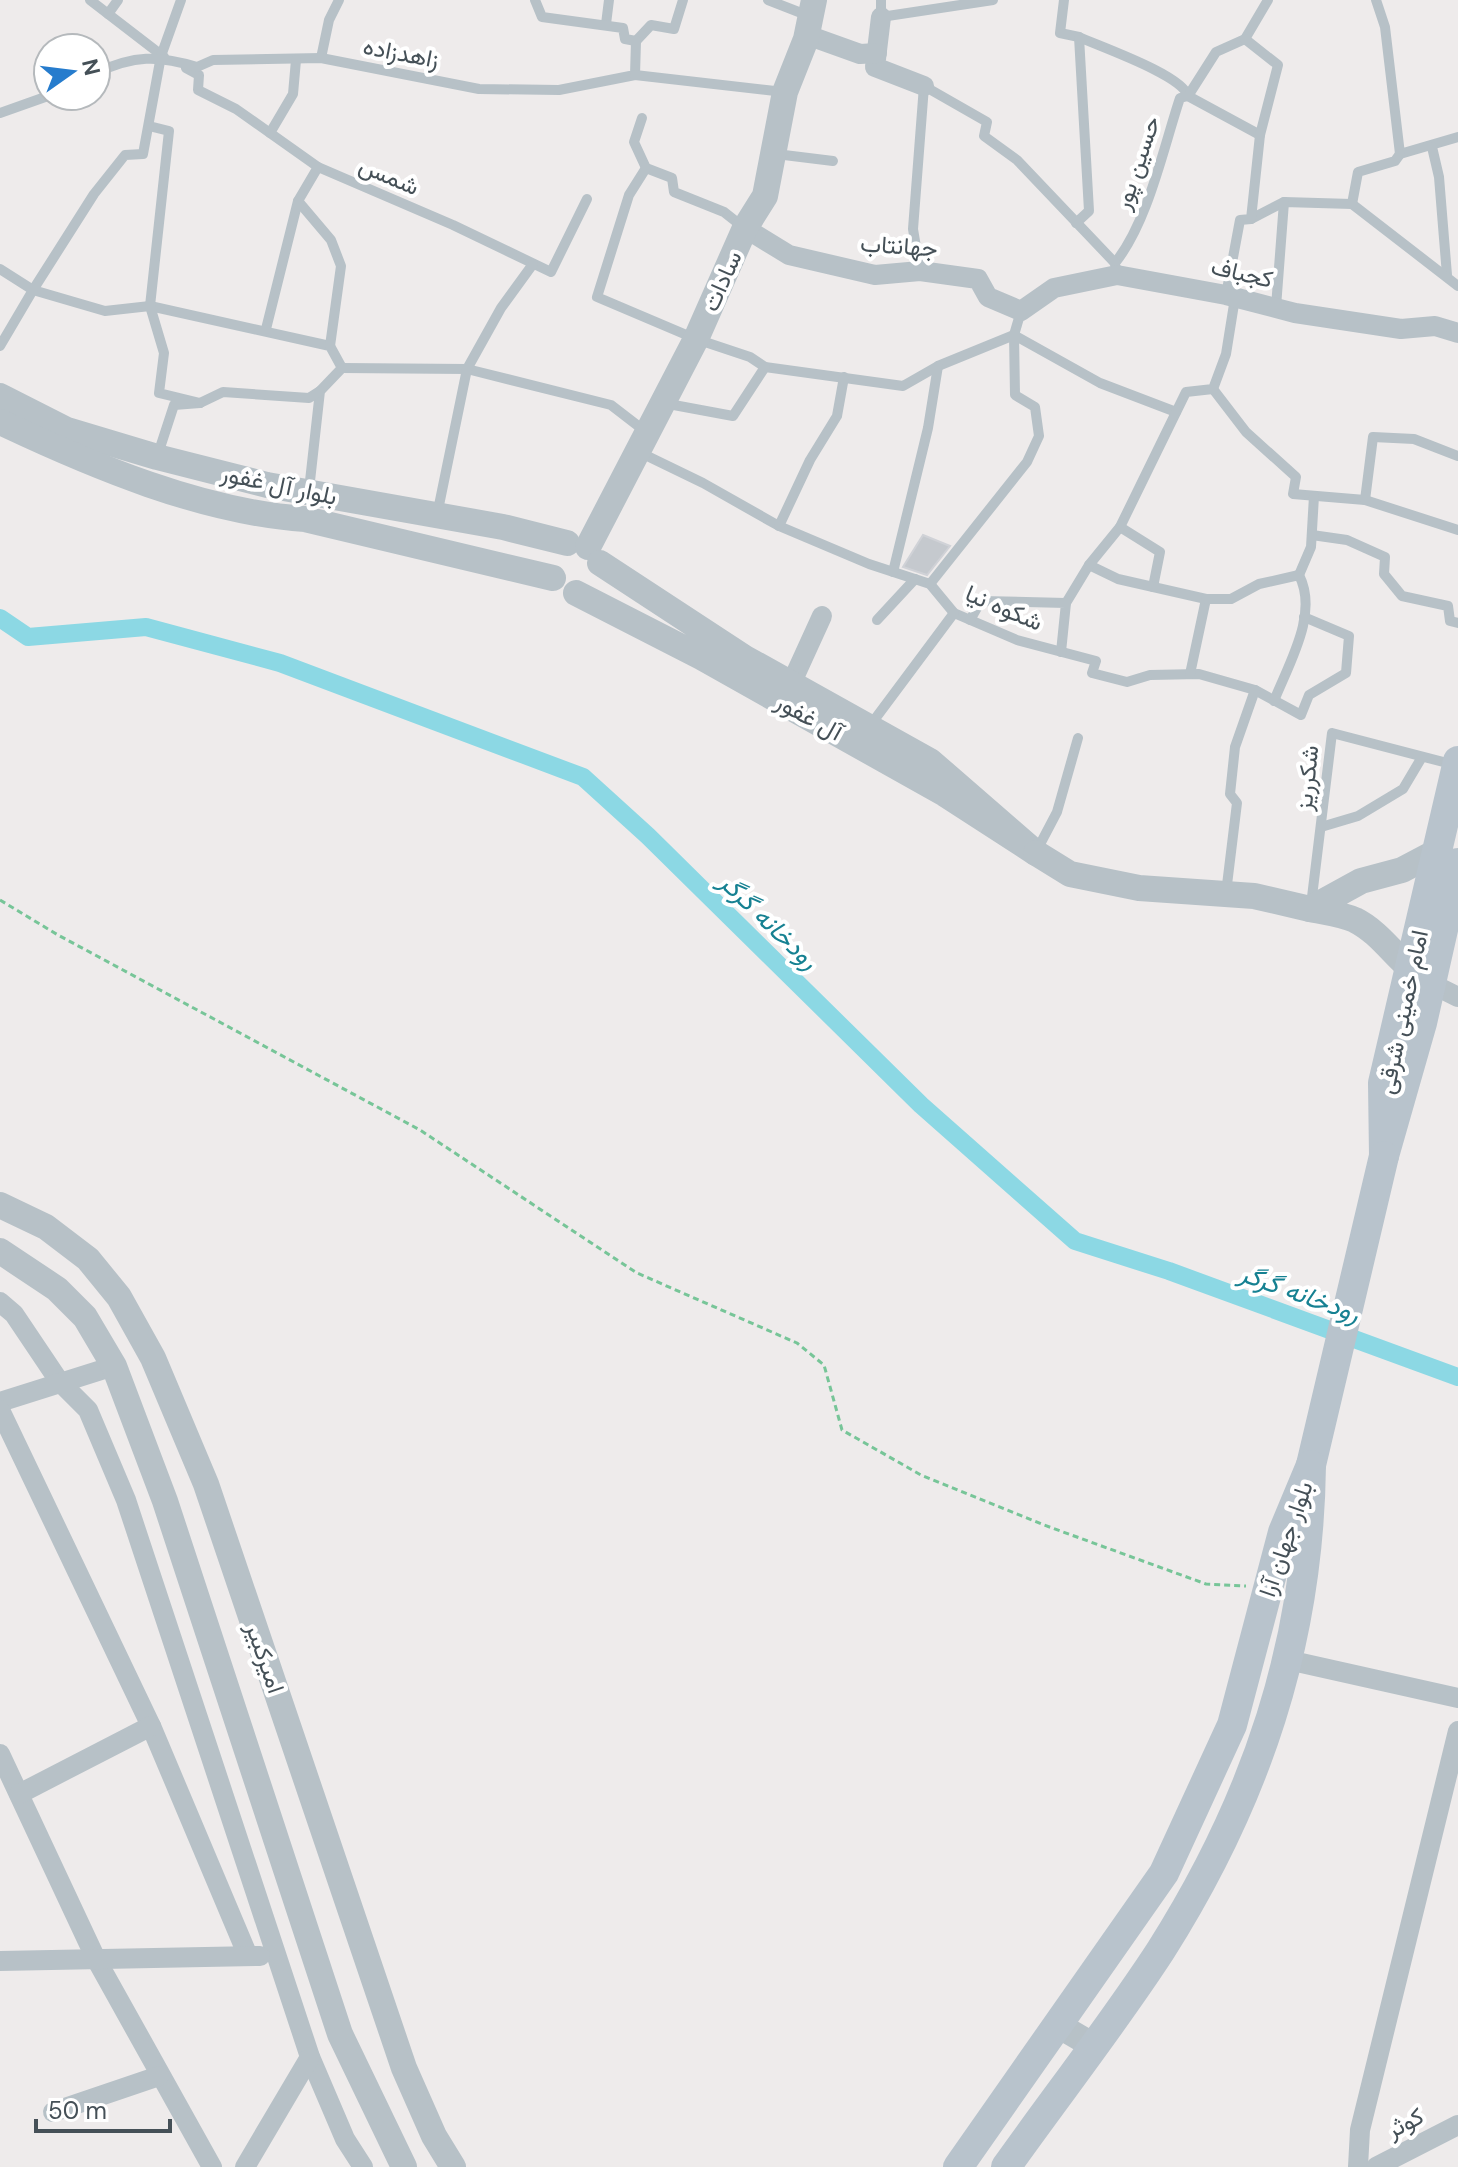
<svg xmlns="http://www.w3.org/2000/svg" width="1458" height="2167" viewBox="0 0 1458 2167" font-family="'DM Sans',Vazirmatn,sans-serif">
	<rect width="100%" height="100%" fill="#eeebeb"/>
	<g fill="none" stroke-linecap="round" stroke-linejoin="round">
		<!-- canal -->
		<polyline stroke="#8cd8e4" stroke-width="18" points="0,618 28,637 146,627 280,663 583,777 648,836 921,1105 1075,1241 1169,1271 1458,1377"/>
	</g>
	<!-- building -->
	<polygon fill="#c5c9ce" stroke="#d0d2d7" stroke-width="2" points="923,535 950,546 927,575 903,567"/>
	<g fill="none" stroke-linecap="round" stroke-linejoin="round">
		<!-- path -->
		<polyline stroke="#77c598" stroke-width="3" stroke-dasharray="6 4" stroke-linecap="butt" points="0,900 58,935 420,1130 637,1273 797,1343 824,1365 842,1430 921,1475 1044,1525 1206,1584 1246,1586"/>
		<!-- service -->
		<g stroke="#b7c1c7" stroke-width="10">
			<polyline points="90,0 164,57"/>
			<polyline points="181,0 161,56 143,154 125,155 94,194 33,290 105,311 150,306 330,346 342,368 320,391 309,490"/>
			<polyline points="768,0 809,16"/>
			<polyline points="881,0 881,17 993,0"/>
			<polyline points="1064,0 1060,33 1079,37"/>
			<polyline points="1376,0 1385,27 1400,154 1458,137"/>
			<polyline points="108,14 118,0"/>
			<polyline points="606,24 609,0"/>
			<polyline points="636,41 651,25 674,29 683,0"/>
			<polyline points="321,58 329,20 339,0"/>
			<polyline points="186,68 199,75 198,90 236,109 318,167 453,225 551,272 587,199"/>
			<path d="M96,73C134,55 158,55 197,67L213,60L321,58L479,89L559,90L635,75L636,41L625,39L623,28L542,17L535,0"/>
			<polyline points="635,75 784,92"/>
			<polyline points="0,113 48,96"/>
			<polyline points="642,118 634,142 646,168 672,178 674,192 724,212 743,227"/>
			<polyline points="149,126 169,131 150,306 164,353 159,393 200,403 174,405 157,457"/>
			<polyline points="270,133 293,94 296,60"/>
			<polyline points="1432,147 1439,177 1447,275"/>
			<polyline points="776,154 833,161"/>
			<polyline points="646,168 629,195 597,297 696,339 750,357 765,367 903,386 938,366 1014,335"/>
			<polyline points="298,201 331,240 341,266 330,346"/>
			<polyline points="1352,204 1358,172 1395,161 1400,154"/>
			<polyline points="1251,219 1284,202 1352,204 1458,286"/>
			<path d="M1076,223L1089,211L1079,37C1101,47 1182,75 1188,96L1260,135"/>
			<polyline points="0,269 33,290 0,346"/>
			<path d="M1116,269L1115,263C1148,222 1163,149 1180,98L1188,96L1216,52L1245,39L1268,0"/>
			<polyline points="920,271 913,229 924,86 987,122 984,136 1017,160 1115,263"/>
			<polyline points="1226,295 1240,220 1251,219 1260,135 1278,65 1245,39"/>
			<polyline points="1276,307 1284,202"/>
			<polyline points="266,329 298,201 318,167"/>
			<polyline points="1014,335 1100,383 1176,412"/>
			<polyline points="342,368 467,369 611,405 646,432"/>
			<polyline points="1213,389 1246,432 1296,477 1293,494 1365,500 1458,530"/>
			<polyline points="200,403 223,392 309,398 320,391"/>
			<polyline points="663,403 733,416 765,367"/>
			<polyline points="639,452 703,483 779,526 869,564 930,584 954,613 1017,640 1096,661 1092,673 1127,682 1150,675 1199,674 1255,690 1301,715 1309,695 1346,673 1349,636 1304,617"/>
			<polyline points="1365,500 1373,437 1414,439 1458,456"/>
			<polyline points="437,515 467,369 501,308 533,264"/>
			<polyline points="779,526 810,460 837,416 844,377"/>
			<polyline points="1120,527 1160,552 1153,587"/>
			<polyline points="1312,535 1347,540 1385,557 1384,574 1402,596 1448,606 1450,621 1458,623"/>
			<polyline points="1089,565 1118,579 1206,599 1190,674"/>
			<polyline points="893,572 928,428 938,366"/>
			<polyline points="1299,575 1311,547 1314,496"/>
			<polyline points="930,584 1027,462 1039,436 1035,407 1015,395 1014,335 1021,311"/>
			<path d="M1206,599H1231L1259,584L1299,575C1319,614 1289,663 1274,701"/>
			<polyline points="1066,603 1089,565 1120,527 1186,392 1213,389 1226,354 1235,298"/>
			<polyline points="877,620 915,579"/>
			<polyline points="970,620 981,601 1066,603 1061,652"/>
			<polyline points="869,727 954,613"/>
			<polyline points="1321,827 1358,816 1403,789 1422,757"/>
			<polyline points="1036,852 1057,812 1078,738"/>
			<polyline points="1226,893 1237,803 1230,794 1235,747 1255,690"/>
			<polyline points="1311,905 1332,733 1455,765"/>
		</g>
		<!-- minor -->
		<g stroke="#b7c1c7" stroke-width="20">
			<polyline points="881,17 875,67 924,86"/>
			<polyline points="807,35 860,54 877,53"/>
			<polyline points="745,228 789,255 875,275 920,271 978,279 988,297 1021,311 1054,288 1117,275 1226,295 1295,313 1401,329 1435,326 1458,333"/>
			<polyline points="791,684 822,616"/>
			<polyline points="1430,983 1458,997"/>
			<polyline points="0,1302 14,1314 59,1381 88,1410 126,1500 310,2057 345,2139 363,2167"/>
			<polyline points="0,1402 114,1366"/>
			<polyline points="0,1410 151,1726 248,1956"/>
			<polyline points="1288,1660 1458,1698"/>
			<polyline points="0,1754 96,1959 212,2167"/>
			<polyline points="19,1794 151,1726"/>
			<polyline points="0,1961 260,1956"/>
			<polyline points="53,2112 159,2076"/>
			<polyline points="245,2167 310,2057"/>
			<polyline points="1358,2167 1360,2130 1458,1731"/>
			<polyline points="1376,2167 1458,2125"/>
		</g>
		<!-- tertiary -->
		<g stroke="#b7c1c7" stroke-width="26">
			<polyline points="0,396 67,430 157,457 267,485 503,527 567,543"/>
			<path d="M0,422C93,466 202,512 305,519L553,578"/>
			<polyline points="588,547 696,339 745,228 765,196 785,92 806,39 814,0"/>
			<polyline points="576,593 701,657 945,794 1036,853 930,761 745,658 600,563"/>
			<polyline points="1036,853 1070,874 1139,888 1254,896 1310,909"/>
			<path d="M1424,979C1398,963 1383,934 1355,920C1342,914 1324,912 1310,909L1361,881L1402,870L1438,851"/>
			<polyline points="0,1205 46,1227 88,1259 119,1297 153,1358 206,1484 404,2068 434,2136 453,2167"/>
			<polyline points="0,1251 57,1289 85,1317 114,1366 165,1501 340,2034 404,2167"/>
			<polyline points="1058,2025 1092,2045"/>
		</g>
		<!-- secondary -->
		<g stroke="#b8c3cc" stroke-width="30">
			<polyline points="1458,761 1383,1083 1384,1156 1422,1023 1458,863"/>
			<polyline points="1311,1465 1384,1156"/>
			<path d="M958,2167L1164,1873L1232,1725L1283,1532L1311,1465C1309,1643 1256,1800 1161,1950C1113,2024 1057,2095 1006,2167"/>
		</g>
	</g>
	<g text-anchor="middle" stroke-width="8" stroke-linejoin="round" paint-order="stroke">
		<!-- street labels -->
		<g font-size="24" fill="#455057" stroke="#fff">
			<text transform="translate(401 53) rotate(11)" y="8">زاهدزاده</text>
			<text transform="translate(1137 163) rotate(-71)" y="8">حسین پور</text>
			<text transform="translate(389 176) rotate(23)" y="8">شمس</text>
			<text transform="translate(899 246) rotate(4)" y="8">جهانتاب</text>
			<text transform="translate(1242 273) rotate(13)" y="8">کجباف</text>
			<text transform="translate(722 281) rotate(-66)" y="8">سادات</text>
			<text transform="translate(279 485) rotate(12)" y="8">بلوار آل غفور</text>
			<text transform="translate(1004 608) rotate(23)" y="8">شکوه نیا</text>
			<text transform="translate(809 717) rotate(29)" y="8">آل غفور</text>
			<text transform="translate(1307 778) rotate(-84)" y="8">شکرریز</text>
			<text transform="translate(1403 1012) rotate(-78)" y="8">امام خمینی شرقی</text>
			<text transform="translate(1286 1539) rotate(-71)" y="8">بلوار جهان آرا</text>
			<text transform="translate(265 1658) rotate(71)" y="8">امیرکبیر</text>
			<text transform="translate(1405 2123) rotate(-27)" y="8">کوثر</text>
		</g>
		<!-- water labels -->
		<g font-size="26" font-style="italic" fill="#168192" stroke="#fff">
			<text transform="translate(769 921) rotate(44)" y="9">رودخانه گرگر</text>
			<text transform="translate(1300 1293) rotate(20)" y="9">رودخانه گرگر</text>
		</g>
	</g>
	<!-- north arrow -->
	<g transform="translate(72 72) rotate(76)"><circle r="38" fill="#ffffff" stroke="#b5b9bc" stroke-width="2"/>
	<path d="M0-6L14 30L0 20L-14 30Z" fill="#267ccd"/>
	<text y="-12" font-size="22" font-weight="bold" text-anchor="middle" fill="#455057">N</text>
	</g>
	<!-- scale -->
	<path d="M36 2119v12h134v-12" fill="none" stroke="#455057" stroke-width="4"/>
	<text x="48" y="2119" font-size="24" fill="#455057" stroke="#ffffff" stroke-width="6" paint-order="stroke">50 m</text>
</svg>
